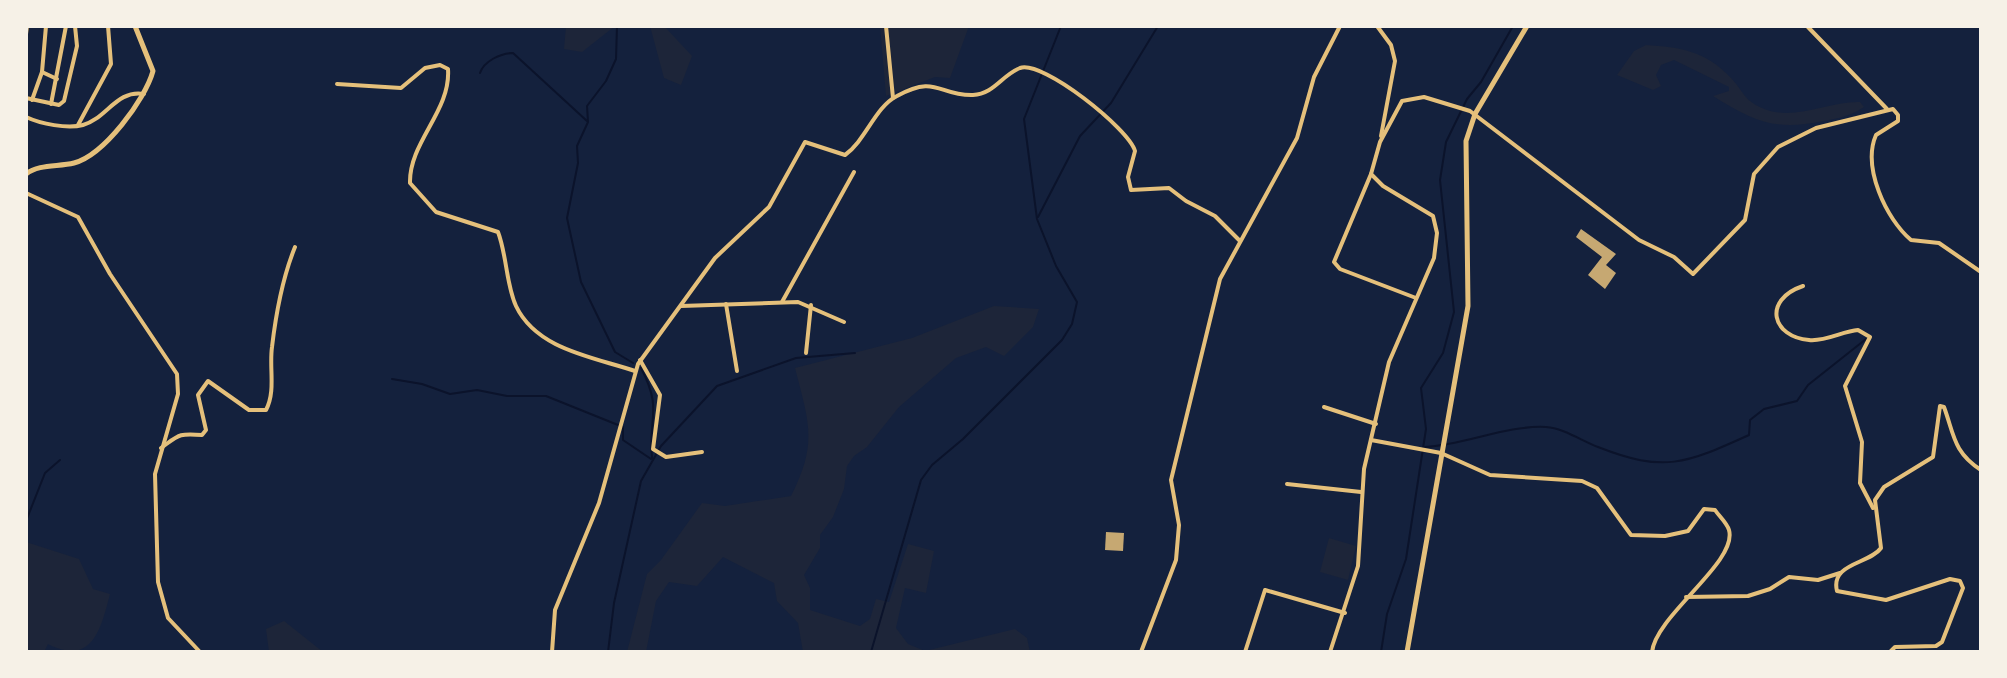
<svg xmlns="http://www.w3.org/2000/svg" width="2007" height="678" viewBox="0 0 2007 678" font-family="'Exo 2',sans-serif">
	<rect width="100%" height="100%" fill="#14213d"/>
	<!-- green -->
	<g fill="#1d2539">
		<polygon points="566,26 615,26 582,52 564,49"/>
		<polygon points="650,26 664,26 692,56 681,85 664,78"/>
		<polygon points="880,26 969,26 950,78 935,77 886,96"/>
		<path d="M1646,45C1680,47 1706,51 1731,78C1745,93 1743,101 1767,110C1797,120 1830,101 1860,102L1864,107C1851,116 1839,118 1824,121C1774,131 1755,122 1713,96L1729,91V87L1674,60L1661,65L1656,75L1661,86L1653,90L1617,75L1634,51Z"/>
		<path d="M994,306L1039,309L1033,327L1004,356L986,347L956,358L899,407L867,447L854,456L847,466L844,489L833,517L820,535V548L804,575L810,588V610L860,626L870,619L876,599L889,602L908,544L934,551L926,593L905,588L896,628L908,644L925,651L1015,629L1027,638L1030,652H803L798,623L777,601L774,583L723,557L697,586L669,582L656,601L646,652H627L647,574L661,560L702,503L725,506L791,496C818,443 809,423 795,368L912,338Z"/>
		<polygon points="1329,538 1356,546 1348,580 1320,572"/>
		<path d="M26,542L79,559L93,589L110,594C101,629 92,667 48,644L44,652H26Z"/>
		<polygon points="284,621 323,652 269,652 266,629"/>
	</g>
	<g fill="none" stroke-linecap="round" stroke-linejoin="round">
		<!-- stream -->
		<g stroke="#0b132b" stroke-width="2">
			<polyline points="617,26 616,59 606,81 587,106 588,122 577,146 578,163 567,218 581,282 615,352 633,363"/>
			<path d="M480,73C484,61 501,53 513,53L587,121"/>
			<polyline points="1038,217 1080,136 1111,103 1158,26"/>
			<path d="M641,368C663,410 648,417 652,458"/>
			<polyline points="392,379 422,384 450,394 477,390 507,396 546,396 623,427 623,440 651,459"/>
			<path d="M1425,447C1465,445 1506,425 1546,427C1563,428 1582,441 1598,447C1664,473 1685,464 1749,435L1750,420L1764,409L1797,401L1808,385L1866,339"/>
			<polyline points="26,521 45,473 60,460"/>
			<polyline points="608,652 614,603 641,481 661,446 717,386 796,358 855,353"/>
			<polyline points="871,652 921,480 932,465 963,439 1062,340 1072,324 1077,302 1056,266 1037,219 1024,119 1061,26"/>
			<polyline points="1381,652 1387,614 1406,559 1426,429 1421,388 1443,353 1454,312 1440,180 1446,142 1467,99 1481,82 1513,26"/>
		</g>
	</g>
	<!-- building -->
	<g fill="#c6a872">
		<polygon points="1581,229 1616,254 1606,265 1616,273 1605,289 1588,275 1602,257 1576,237"/>
		<polygon points="1106,532 1124,533 1123,551 1105,550"/>
	</g>
	<g fill="none" stroke-linecap="round" stroke-linejoin="round">
		<!-- minor -->
		<g stroke="#e5c07b" stroke-width="4">
			<polyline points="886,26 893,98"/>
			<polyline points="1377,26 1391,45 1395,61 1381,136"/>
			<polyline points="1807,26 1887,109"/>
			<polyline points="26,34 27,26"/>
			<polyline points="42,72 57,79"/>
			<path d="M337,84L401,88L425,68L440,65L448,69C451,111 409,142 410,183L436,212L498,232C507,256 506,284 516,306C537,350 594,357 635,371"/>
			<polyline points="26,98 59,105 64,101 77,46 75,26"/>
			<polyline points="32,100 42,72 46,26"/>
			<polyline points="51,104 66,26"/>
			<path d="M26,117C41,124 67,129 83,125C106,119 117,89 144,94"/>
			<polyline points="78,125 111,64 108,26"/>
			<polyline points="1371,174 1334,262 1340,269 1416,298"/>
			<polyline points="26,193 78,217 110,274 177,374 178,394 155,474 158,582 168,618 200,652"/>
			<path d="M1803,286C1762,300 1772,337 1809,340C1825,342 1843,331 1858,330L1870,337L1845,386L1862,442L1860,483L1873,508"/>
			<polyline points="782,302 854,172"/>
			<polyline points="726,304 737,371"/>
			<polyline points="681,306 798,302 844,322"/>
			<polyline points="806,353 811,305"/>
			<polyline points="640,360 660,395 653,449 666,457 702,452"/>
			<polyline points="1324,407 1376,424"/>
			<path d="M1371,440L1441,453L1490,475L1582,481L1597,488L1631,535L1665,536L1688,531L1704,509L1715,510C1719,516 1727,523 1729,530C1738,562 1656,615 1652,652"/>
			<path d="M161,448C179,435 178,433 202,435L206,430L198,395L208,381L249,410H266C276,391 269,368 272,347C276,313 282,279 295,247"/>
			<polyline points="1287,484 1361,492"/>
			<polyline points="1686,597 1748,596 1770,589 1789,577 1818,580 1840,573"/>
			<path d="M552,652L555,610L599,503L638,364L715,258L769,207L805,142L845,155C866,140 875,107 897,96C937,74 938,96 973,95C994,94 1002,75 1020,68C1043,60 1129,129 1135,151L1128,177L1131,190L1169,188L1186,201L1215,216L1240,241"/>
			<polyline points="1141,652 1176,560 1179,525 1171,480 1220,279 1297,138 1314,77 1340,26"/>
			<polyline points="1245,652 1265,590 1345,613"/>
			<path d="M1330,652L1358,566L1364,469L1389,362L1434,258L1437,233L1433,216L1383,186L1371,174L1380,142L1402,101L1424,97L1470,111L1639,240L1674,257L1693,274L1745,220L1754,174L1778,147L1816,128L1893,109L1898,115V121L1876,135C1862,167 1886,219 1911,240L1939,243L1981,272"/>
			<path d="M1890,652L1895,647L1936,646L1942,642L1963,588L1960,581L1950,579L1886,600L1837,591C1830,563 1870,564 1881,548L1875,500L1884,487L1933,457L1940,406L1944,407C1954,434 1953,452 1981,470"/>
		</g>
		<!-- tertiary -->
		<g stroke="#e5c07b" stroke-width="5">
			<path d="M26,174C39,164 58,167 74,163C104,155 145,100 153,71L135,26"/>
			<polyline points="1407,652 1468,306 1466,141 1475,114 1527,26"/>
		</g>
	</g>
	<!-- border -->
	<rect width="2007" height="678" fill="none" stroke="#f6f1e7" stroke-width="56"/>
</svg>
